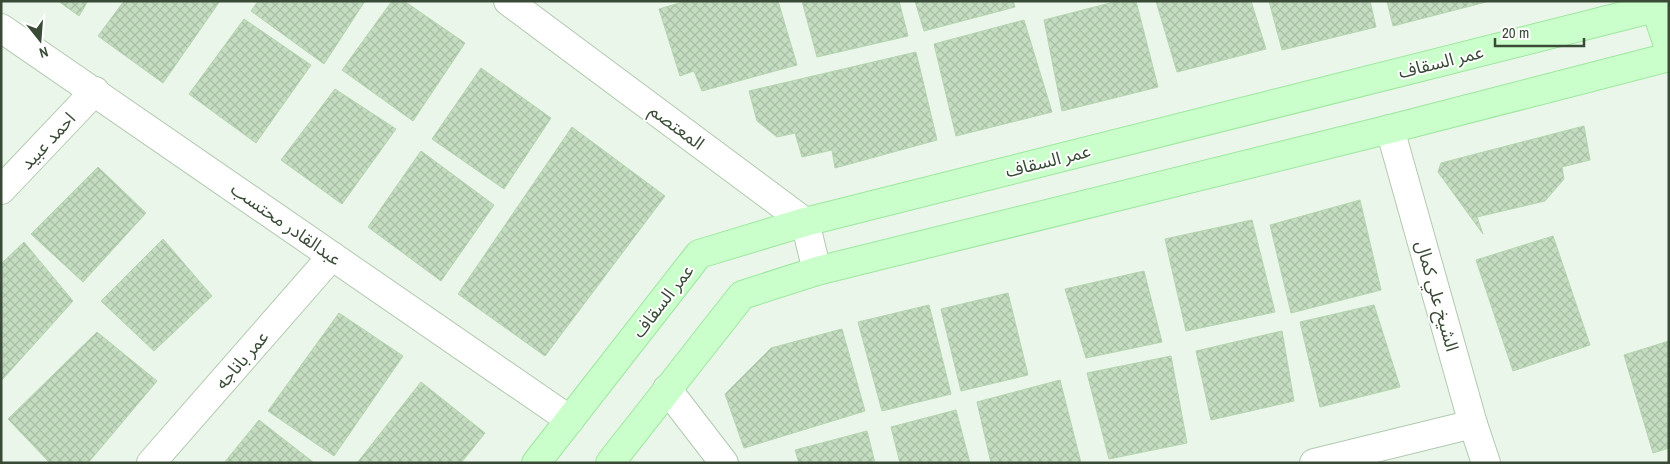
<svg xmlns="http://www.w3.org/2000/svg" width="1670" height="464" viewBox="0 0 1670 464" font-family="'Archivo Narrow','Noto Sans Arabic',sans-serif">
	<defs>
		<pattern id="building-cross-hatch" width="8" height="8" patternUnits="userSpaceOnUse" patternTransform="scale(1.25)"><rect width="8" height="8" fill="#c4dcc0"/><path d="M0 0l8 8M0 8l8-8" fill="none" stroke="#a9bea6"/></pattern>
	</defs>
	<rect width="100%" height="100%" fill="#eaf6e9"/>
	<!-- building -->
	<g fill="url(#building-cross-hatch)" stroke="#b4d5af">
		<polygon points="58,1 88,1 79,16"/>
		<polygon points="124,1 220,1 163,83 98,36"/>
		<polygon points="258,1 365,1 324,64 251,11"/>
		<polygon points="392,1 404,1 465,43 413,121 342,70"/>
		<polygon points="686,1 778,1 797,65 702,91 694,71 680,76 659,9"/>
		<polygon points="802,1 899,1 908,36 817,57"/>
		<polygon points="915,1 1013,1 1015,7 924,31"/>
		<polygon points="1118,1 1136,1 1158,87 1062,111 1044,20"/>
		<polygon points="1156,1 1251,1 1266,49 1177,72"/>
		<polygon points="1269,1 1370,1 1376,27 1282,50"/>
		<polygon points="1387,1 1486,1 1486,2 1393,26"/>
		<polygon points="244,19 311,65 256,143 189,94"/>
		<polygon points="1024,20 1052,112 956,136 934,44"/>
		<polygon points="916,52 937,140 835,168 832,150 802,157 795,133 777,137 757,121 749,91"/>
		<polygon points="481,68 551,118 504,189 432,139"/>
		<polygon points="335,89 396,129 342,204 281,160"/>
		<polygon points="1584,126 1590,160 1562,167 1564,179 1545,201 1477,217 1483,234 1438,172 1441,163"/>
		<polygon points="572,127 665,196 545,356 458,294"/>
		<polygon points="421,151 494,205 441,281 368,227"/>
		<polygon points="98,167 146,213 83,282 31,234"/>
		<polygon points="1360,200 1381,290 1291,313 1270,225"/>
		<polygon points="1252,220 1275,312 1186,331 1165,239"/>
		<polygon points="1553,236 1590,345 1513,371 1476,260"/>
		<polygon points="163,239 212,296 154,351 101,301"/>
		<polygon points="24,242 73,301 1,381 1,264"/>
		<polygon points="1144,271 1162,342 1086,358 1065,289"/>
		<polygon points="1008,293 1028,375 961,391 941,309"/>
		<polygon points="929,305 951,394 882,411 858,322"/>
		<polygon points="1374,305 1400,387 1320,407 1300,322"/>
		<polygon points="339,313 403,356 334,456 268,411"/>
		<polygon points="842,329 865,411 744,448 725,394 771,348"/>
		<polygon points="1282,331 1294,401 1211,420 1196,351"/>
		<polygon points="97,332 157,381 88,463 50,463 8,419"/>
		<polygon points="1669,341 1669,448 1653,453 1624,355"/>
		<polygon points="1171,356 1187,443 1109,459 1087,373"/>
		<polygon points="1060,380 1081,463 991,463 977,402"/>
		<polygon points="421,382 485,433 461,463 357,463"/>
		<polygon points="956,410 970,463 900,463 891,427"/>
		<polygon points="259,420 313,462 313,463 224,463"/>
		<polygon points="867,431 875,463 799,463 795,450"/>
	</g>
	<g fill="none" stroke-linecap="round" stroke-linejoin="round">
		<defs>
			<g id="street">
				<polyline points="508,1 805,222 817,271"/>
				<polyline points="1,28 570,420"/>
				<polyline points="1390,129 1473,424 1486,463"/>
				<polyline points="1,190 95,91"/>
				<polyline points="667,389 724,463"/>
				<polyline points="151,463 332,256"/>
				<polyline points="1314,463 1473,424"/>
			</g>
			<g id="secondary">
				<polyline points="1653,1 1669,48"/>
				<polyline points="536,463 699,254 805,222 1655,8"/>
				<polyline points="610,463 742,295 817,271 1390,129 1669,57"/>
			</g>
		</defs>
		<!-- street casing -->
		<use href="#street" stroke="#b2c9b0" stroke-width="30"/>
		<!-- secondary casing -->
		<use href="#secondary" stroke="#9ce79d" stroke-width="30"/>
		<!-- street -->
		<use href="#street" stroke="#fff" stroke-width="28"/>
		<!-- secondary -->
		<use href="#secondary" stroke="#caffcc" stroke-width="28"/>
	</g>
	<g text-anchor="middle" stroke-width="4" stroke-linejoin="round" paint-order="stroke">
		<!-- street labels -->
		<g font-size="18" fill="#394b36" stroke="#fff">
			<text transform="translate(1441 62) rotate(-14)" y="6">عمر السقاف</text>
			<text transform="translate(677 127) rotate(37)" y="6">المعتصم</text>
			<text transform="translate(48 141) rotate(-47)" y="6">احمد عبيد</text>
			<text transform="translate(1048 161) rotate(-14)" y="6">عمر السقاف</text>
			<text transform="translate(286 224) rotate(35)" y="6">عبدالقادر محتسب</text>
			<text transform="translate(1437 296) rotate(74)" y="6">الشيخ علي كمال</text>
			<text transform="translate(663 301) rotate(-52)" y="6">عمر السقاف</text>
			<text transform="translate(242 360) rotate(-49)" y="6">عمر باناجه</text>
		</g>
	</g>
	<!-- border -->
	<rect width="1670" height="464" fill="none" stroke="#394b36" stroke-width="5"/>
	<!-- north arrow -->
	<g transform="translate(40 40) rotate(163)" stroke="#ffffff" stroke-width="4" paint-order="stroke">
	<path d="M0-4L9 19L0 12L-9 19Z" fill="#394b36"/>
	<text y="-8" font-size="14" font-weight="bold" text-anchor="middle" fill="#394b36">N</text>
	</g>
	<!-- scale -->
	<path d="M1495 38v8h89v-8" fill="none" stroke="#394b36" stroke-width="2.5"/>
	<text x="1502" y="38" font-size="15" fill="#394b36" stroke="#ffffff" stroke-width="4" paint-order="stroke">20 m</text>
</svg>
